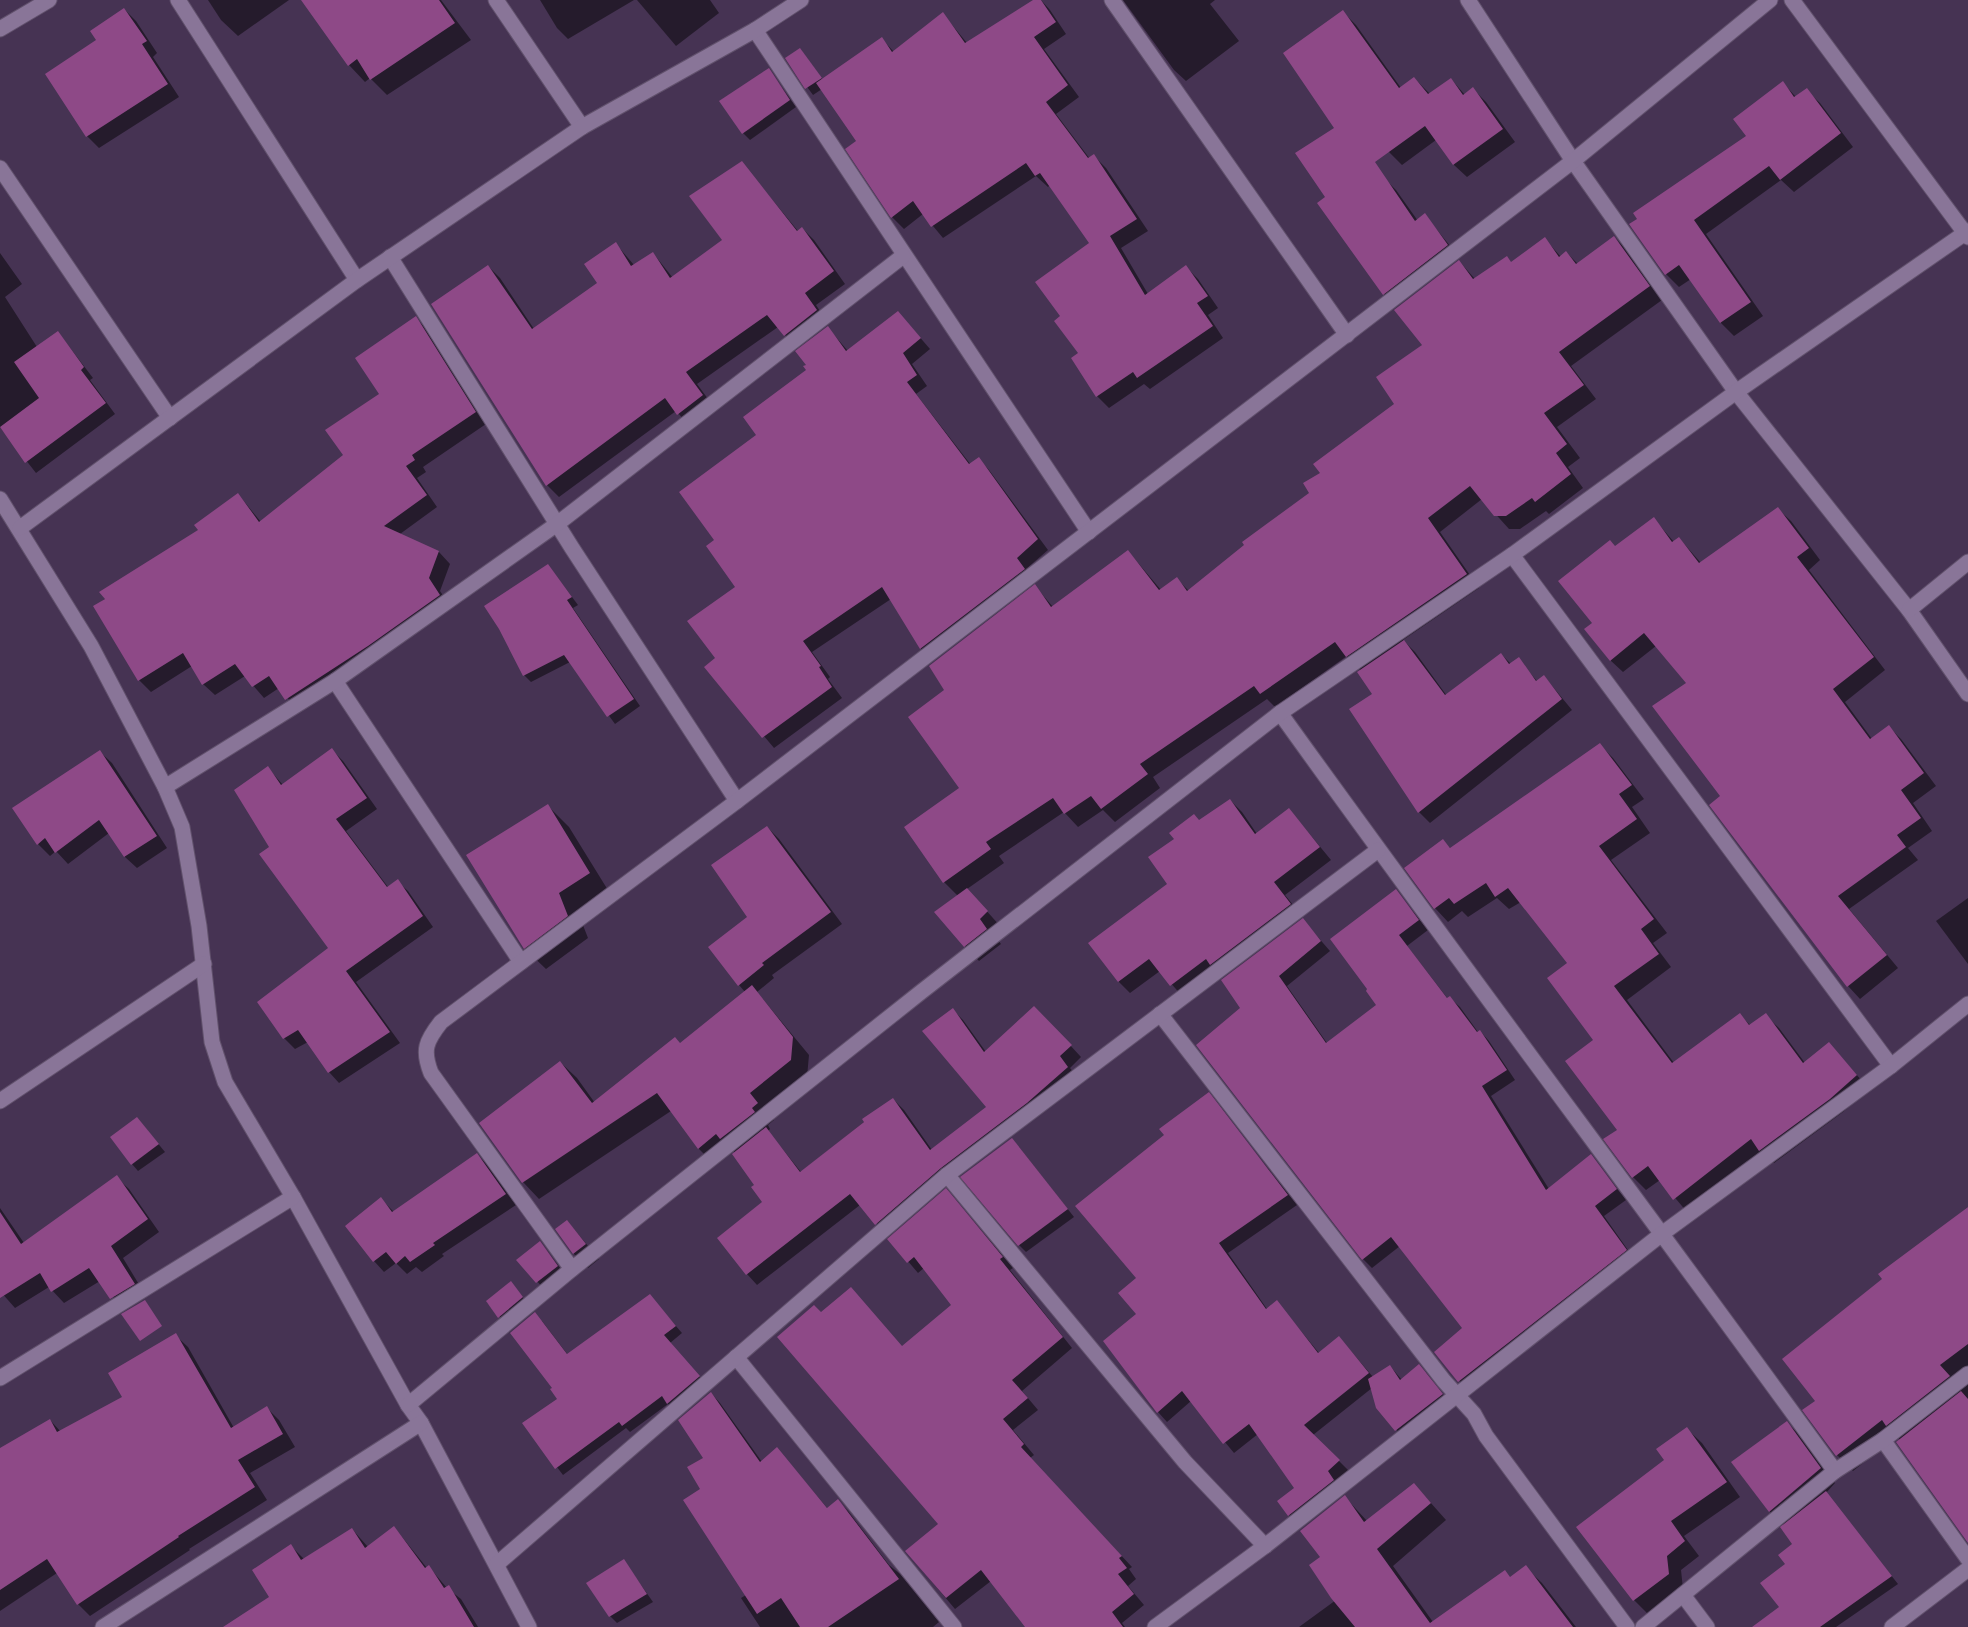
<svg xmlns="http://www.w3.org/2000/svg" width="1968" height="1627" viewBox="0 0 1968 1627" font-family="'Fira Sans',sans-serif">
	<rect width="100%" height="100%" fill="#463353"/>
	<!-- shadow -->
	<g fill="#0007">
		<polygon points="208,0 289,0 238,36 221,20"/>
		<polygon points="302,0 441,0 471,40 387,95 370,78 365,82 349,65"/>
		<polygon points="540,0 634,0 568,39 557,28"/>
		<polygon points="637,0 710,0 719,13 676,46"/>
		<polygon points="1035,0 1041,0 1050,10 1066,34 1044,49 1079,97 1056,114 1090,159 1094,156 1106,168 1148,231 1121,248 1148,294 1186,267 1198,279 1218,308 1208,315 1223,338 1150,389 1144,384 1109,408 1097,396 1072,358 1080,353 1062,316 1091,243 1050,185 1048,187 1036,176 943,238 923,214 904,229 892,217 847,149 858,141 822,89 813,95 786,58 800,49 823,80 882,39 894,52 943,14 967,43"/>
		<polygon points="1123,0 1215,0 1210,4 1239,41 1186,81 1174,70"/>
		<polygon points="124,9 136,21 157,53 153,57 179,97 99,148 87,136 97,40"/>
		<polygon points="1343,12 1356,25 1401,88 1414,78 1430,94 1451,79 1465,95 1473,89 1486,102 1515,142 1467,177 1454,165 1436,140 1402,165 1389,152 1308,36"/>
		<polygon points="769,70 796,107 750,140 743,133"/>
		<polygon points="1783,83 1796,97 1806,90 1820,103 1853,147 1794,192 1781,180 1706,234 1763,316 1734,336 1721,323 1691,279 1679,287 1666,274 1631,225 1748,137"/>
		<polygon points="742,163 798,231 802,228 814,240 845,284 816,305 828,323 796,347 778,327 697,384 714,407 690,426 676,411 559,497 547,485 432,305 488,266 500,278 534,329 598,284 616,244 634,265 653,253 673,278 723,240"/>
		<polygon points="1385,179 1396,190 1418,221 1425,215 1459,257 1395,305 1384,294"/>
		<polygon points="1614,237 1627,250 1662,300 1571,366 1596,399 1557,427 1580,458 1568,467 1583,488 1549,514 1546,511 1520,529 1509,529 1482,499 1440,532 1479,588 1403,640 1415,652 1447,696 1501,654 1511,664 1518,659 1537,681 1544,676 1572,710 1430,823 1419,812 1351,710 1374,695 1361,671 1347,656 1275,707 1267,699 1153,777 1160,788 1115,822 1103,810 1078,827 1064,812 999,856 1004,863 967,889 1001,927 993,934 1001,944 979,961 965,946 958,896 944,882 906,827 960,788 946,691 1035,586 1053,607 1128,551 1161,590 1177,579 1189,591 1311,493 1322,473 1396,404 1459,261 1475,279 1512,263 1545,239 1561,257 1566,252 1578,264"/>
		<polygon points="0,253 22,284 5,297 37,347 58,332 93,378 90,380 115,414 36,473 0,427"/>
		<polygon points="898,312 930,349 912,364 927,386 916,394 971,465 979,459 989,470 1048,550 1026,569 1034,580 931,659 921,649 891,599 812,652 830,677 828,679 842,698 774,748 706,667 717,659 737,588 716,540 758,435 807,370 828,328 848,351"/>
		<polygon points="416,318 427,330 486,424 423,467 426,472 417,478 437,507 400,534 439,552 450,564 440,591 451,607 298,710 279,688 264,698 245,676 215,695 203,684 192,666 151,692 139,680 95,606 200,531 238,494 261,522 345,455 381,395"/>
		<polygon points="1778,509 1791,521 1820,560 1809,570 1885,670 1845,702 1872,739 1889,727 1901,739 1936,786 1913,803 1932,831 1908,848 1918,860 1849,909 1898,968 1860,999 1848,986 1711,805 1722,796 1688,683 1656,646 1623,672 1610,660 1593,623 1615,547 1654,519 1674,542 1679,538 1701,563"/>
		<polygon points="548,565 578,605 573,608 640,706 615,724 570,662 531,682 524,675"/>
		<polygon points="1600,745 1613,758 1644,799 1632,807 1650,833 1611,860 1667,933 1653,943 1671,967 1627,1000 1674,1063 1740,1015 1751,1026 1765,1015 1779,1028 1805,1063 1829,1043 1869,1089 1843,1112 1774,1163 1763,1153 1687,1212 1660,1180 1646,1190 1633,1177 1594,1040 1569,963 1521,902 1509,909 1497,898 1468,917 1462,911 1448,922 1435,908 1443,840 1451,849"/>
		<polygon points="332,750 343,761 377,809 346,831 388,887 397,881 408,891 433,927 356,982 400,1043 339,1083 329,1072 308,1042 295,1049 284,1038 259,1002 329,948 271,847 268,768 283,785"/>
		<polygon points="100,752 112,763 167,848 137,868 125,857 109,833 68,864 56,851 50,856 38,844"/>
		<polygon points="1230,800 1242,812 1257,834 1289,809 1331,860 1285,895 1302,916 1183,997 1160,971 1130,993 1118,981 1200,821"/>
		<polygon points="548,806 569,827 611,895 579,915 588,938 546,969 524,948"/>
		<polygon points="767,827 779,839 842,924 772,975 774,978 757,992 809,1055 807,1077 766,1110 774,1120 768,1125 770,1129 768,1131 801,1172 893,1099 904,1110 932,1150 988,1107 953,1010 963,1020 986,1052 1045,1018 1081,1057 1070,1068 1078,1078 952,1178 887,1234 860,1205 757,1285 747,1274 764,1202 756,1185 733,1150 715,1165 699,1149 671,1111 539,1199 523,1182 560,1062 577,1078 595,1103 680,1044 745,992 739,985 749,917"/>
		<polygon points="1396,891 1428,930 1407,946 1448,999 1450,998 1460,1007 1478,1032 1480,1031 1489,1041 1515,1080 1491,1096 1549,1189 1591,1156 1626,1200 1604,1216 1635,1260 1468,1391 1435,1352 1464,1329 1400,1246 1372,1268 1363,1259 1242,1008 1303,920 1330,951 1287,986 1327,1043 1378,1006"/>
		<polygon points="1968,898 1968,964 1936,921"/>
		<polygon points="1208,1094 1297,1205 1228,1253 1267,1309 1277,1302 1319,1353 1339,1337 1373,1377 1390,1366 1402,1380 1426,1373 1449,1402 1403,1437 1377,1407 1372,1388 1313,1435 1349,1471 1299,1525 1289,1515 1296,1488 1258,1434 1234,1453 1191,1401 1167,1422 1158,1412 1137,1315 1138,1278 1165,1135"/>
		<polygon points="137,1118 165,1152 138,1171 132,1164"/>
		<polygon points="1019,1147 1074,1217 1026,1252 1019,1245"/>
		<polygon points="477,1154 487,1165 516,1205 442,1254 444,1256 422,1272 416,1267 407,1274 396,1263 384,1272 374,1261 381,1199 394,1212"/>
		<polygon points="116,1177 129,1189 159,1232 123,1258 146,1296 124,1310 100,1281 64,1303 49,1287 15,1308 0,1291 0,1208 24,1243"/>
		<polygon points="956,1201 1013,1268 1010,1270 1072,1348 1022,1391 1038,1410 1013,1430 1034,1455 1030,1458 1132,1567 1129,1569 1136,1579 1128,1586 1144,1605 1122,1623 1125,1627 1026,1627 991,1581 955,1609 906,1551 940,1524 822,1314 903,1347 953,1305 924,1268 918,1273 889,1239"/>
		<polygon points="1968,1207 1968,1540 1897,1436 1853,1471 1837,1455 1817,1401 1883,1280 1880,1275"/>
		<polygon points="567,1221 599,1259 588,1268 574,1254 557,1229"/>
		<polygon points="540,1242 564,1273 544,1289 518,1260"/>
		<polygon points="511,1283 529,1305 506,1324 487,1302"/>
		<polygon points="650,1296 682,1333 670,1343 706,1384 675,1410 668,1404 630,1432 626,1428 563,1475 524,1424 559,1399 542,1321 568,1355"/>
		<polygon points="175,1335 188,1347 234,1428 267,1408 279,1420 295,1447 250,1473 267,1500 189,1549 190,1550 90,1616 78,1604 57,1573 0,1611 0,1449 50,1420 61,1432 123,1398"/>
		<polygon points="711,1393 720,1403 762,1462 786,1459 828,1509 838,1501 848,1511 889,1565 900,1574 939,1622 933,1627 760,1627 741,1598 746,1595 702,1489"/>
		<polygon points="1787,1423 1802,1437 1835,1483 1826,1493 1898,1584 1836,1627 1760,1627 1781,1607 1787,1564 1794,1544 1784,1526 1770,1512 1733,1463"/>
		<polygon points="1687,1429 1702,1443 1740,1497 1684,1536 1699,1556 1681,1570 1683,1589 1648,1614 1634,1600 1665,1461"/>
		<polygon points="1414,1484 1446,1520 1393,1566 1433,1622 1511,1578 1525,1567 1542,1583 1576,1627 1299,1627 1336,1600 1322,1557 1345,1497 1367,1521"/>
		<polygon points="394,1527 427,1568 429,1567 447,1588 461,1599 478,1627 227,1627 270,1597 291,1546 304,1559 352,1529 368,1547"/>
		<polygon points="624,1561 653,1602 617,1623 610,1616"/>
	</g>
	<!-- building -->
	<g fill="#8e4987">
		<polygon points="301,0 439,0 455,23 370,80 357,59 348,66"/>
		<polygon points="1033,0 1041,0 1056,22 1034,37 1068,85 1046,102 1088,158 1094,154 1137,219 1110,236 1145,295 1186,265 1208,296 1197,303 1213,326 1137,378 1133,372 1096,397 1071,358 1078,353 1054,321 1060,316 1035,282 1089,243 1040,173 1035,176 1026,163 931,227 913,201 891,218 845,149 856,141 816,83 882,37 892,52 943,12 965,43"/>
		<polygon points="124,8 147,41 142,44 168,84 86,137 45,74 96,40 90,31"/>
		<polygon points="1343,10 1399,88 1414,77 1428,94 1451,78 1463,95 1473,87 1503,129 1453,165 1425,126 1375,162 1415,221 1425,213 1448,245 1383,295 1317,203 1325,197 1295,153 1334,128 1283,53"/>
		<polygon points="800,48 822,78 805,89 785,58"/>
		<polygon points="769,68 790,100 742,134 719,101"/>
		<polygon points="1783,81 1794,97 1807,88 1841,133 1780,180 1769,166 1694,220 1751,302 1720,323 1679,265 1665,275 1629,224 1637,219 1633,213 1746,136 1733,119"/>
		<polygon points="742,161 797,231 802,227 834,271 805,293 817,310 784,336 767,315 686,372 703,395 677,415 665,398 546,486 431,304 488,265 532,329 597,283 584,264 616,242 631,266 653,252 670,278 722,240 689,196"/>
		<polygon points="1614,236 1650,286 1559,352 1584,385 1544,413 1567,444 1556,453 1571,474 1535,502 1532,498 1506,516 1494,516 1470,486 1428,518 1467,574 1346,657 1335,642 1260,694 1254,686 1140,764 1148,774 1101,809 1091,796 1064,814 1053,798 986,842 991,849 943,883 904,827 959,788 908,717 944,690 929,666 1035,584 1051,607 1128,550 1159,590 1177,577 1187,591 1244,545 1242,542 1309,493 1303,483 1320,473 1313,464 1394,404 1376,377 1422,345 1394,310 1459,260 1473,279 1507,256 1511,262 1545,237 1559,257 1566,251 1576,264"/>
		<polygon points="898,311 921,338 903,353 917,375 907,382 969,464 979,457 1038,539 1017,558 1025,569 920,649 882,587 803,641 821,666 819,667 832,687 762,738 704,667 715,658 687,621 735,587 706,546 714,540 679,492 756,435 743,417 806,370 803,366 806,365 795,351 828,326 846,351"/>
		<polygon points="416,316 476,412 412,455 415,460 406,466 427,495 384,526 439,551 429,578 440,595 368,646 285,700 269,676 252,687 235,664 202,685 183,653 138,681 93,606 105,599 99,592 198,530 194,525 238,493 259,522 343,455 325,430 379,394 355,358"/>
		<polygon points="58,331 84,367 81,370 106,403 25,463 0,427 39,398 14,362"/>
		<polygon points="1778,507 1809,548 1797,557 1874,657 1833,689 1870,739 1889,725 1924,773 1901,790 1921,818 1897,835 1906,847 1838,896 1887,955 1847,987 1709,805 1720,796 1652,706 1686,683 1644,633 1610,661 1584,629 1592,623 1558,581 1610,540 1615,546 1654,517 1672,542 1679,537 1699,563"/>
		<polygon points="548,564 572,597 567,600 634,699 607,717 564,655 523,676 499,629 484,606"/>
		<polygon points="1404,640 1445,695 1501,653 1509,664 1519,657 1536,681 1544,675 1562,699 1418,813 1349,709 1372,694 1357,672"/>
		<polygon points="1600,743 1632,785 1619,794 1637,819 1599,846 1654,919 1641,929 1659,954 1614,986 1672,1063 1740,1013 1749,1025 1766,1013 1803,1063 1829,1042 1857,1075 1830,1099 1759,1151 1751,1139 1673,1200 1648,1166 1632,1178 1603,1139 1617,1130 1565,1061 1593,1040 1547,978 1567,963 1508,888 1495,897 1486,883 1454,904 1449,898 1434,909 1404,868 1443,839 1450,848"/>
		<polygon points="332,748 367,798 336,819 387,887 398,879 423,916 346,971 390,1032 328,1073 298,1030 283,1039 257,1002 328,948 259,854 269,847 234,790 268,766 281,785"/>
		<polygon points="100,750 157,836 124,857 99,820 55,853 45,838 37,845 12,808"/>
		<polygon points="1230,799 1255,834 1289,808 1320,847 1274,882 1291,904 1210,965 1206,959 1170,986 1149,959 1118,982 1088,943 1167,884 1148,857 1174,839 1169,833 1194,814 1199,820"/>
		<polygon points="548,804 590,873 559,893 568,916 524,949 466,855"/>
		<polygon points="767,826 831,912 762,963 764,965 738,986 708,947 747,917 711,865"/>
		<polygon points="967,888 988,911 980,919 987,929 964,947 934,912"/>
		<polygon points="1396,889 1419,920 1399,935 1447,998 1450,996 1477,1032 1480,1030 1507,1070 1482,1086 1546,1190 1591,1154 1617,1189 1595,1206 1627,1250 1458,1382 1434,1352 1462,1328 1391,1237 1362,1260 1196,1045 1240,1008 1221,980 1303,918 1321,941 1279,976 1326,1043 1376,1005 1366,991 1367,989 1330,939"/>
		<polygon points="752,985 793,1037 791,1060 750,1093 758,1103 752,1108 755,1112 720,1139 716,1134 698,1149 657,1093 522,1183 479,1123 560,1061 592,1103 675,1037 680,1043"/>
		<polygon points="1034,1006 1072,1045 1060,1056 1068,1067 1027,1103 941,1168 875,1225 850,1194 746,1275 717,1238 762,1202 751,1187 754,1185 732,1154 766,1127 800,1172 864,1122 862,1119 893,1098 930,1150 986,1107 922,1031 953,1008 984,1052"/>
		<polygon points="1209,1092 1288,1195 1219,1243 1266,1309 1277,1300 1318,1353 1339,1336 1369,1373 1304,1425 1340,1460 1328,1471 1334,1480 1288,1516 1277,1501 1294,1488 1249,1424 1223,1444 1182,1391 1157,1413 1103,1341 1136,1314 1118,1293 1136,1278 1075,1206 1164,1135 1159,1129"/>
		<polygon points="137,1117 159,1144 131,1165 110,1137"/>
		<polygon points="1012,1138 1068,1209 1018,1246 960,1177"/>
		<polygon points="477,1153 506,1194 433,1243 435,1245 410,1262 405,1256 396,1264 386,1252 373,1262 345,1226 381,1197 392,1212"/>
		<polygon points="117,1175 148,1219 111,1246 135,1284 110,1299 89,1268 51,1292 40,1273 0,1298 0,1212 21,1244"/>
		<polygon points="946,1188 1003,1257 1000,1259 1063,1337 1012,1380 1028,1398 1003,1419 1024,1444 1021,1447 1122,1556 1119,1558 1127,1568 1118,1574 1134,1594 1112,1612 1123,1627 1025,1627 981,1570 946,1598 905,1551 938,1524 777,1337 814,1305 821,1312 851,1287 902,1346 951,1305 914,1257 907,1263 887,1239"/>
		<polygon points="1968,1207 1968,1344 1940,1365 1950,1376 1886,1426 1882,1420 1836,1456 1802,1410 1815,1401 1782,1359 1882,1279 1878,1274"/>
		<polygon points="567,1220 586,1244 573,1254 555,1229"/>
		<polygon points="540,1241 558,1266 536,1283 516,1260"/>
		<polygon points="511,1281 523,1297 498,1318 486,1301"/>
		<polygon points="650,1294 676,1326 664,1335 700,1376 667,1404 662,1396 622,1426 619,1422 555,1469 522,1423 557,1399 550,1389 552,1388 510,1333 535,1312 567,1354"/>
		<polygon points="145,1300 162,1326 140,1341 121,1314"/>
		<polygon points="176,1333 231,1428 267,1406 283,1434 238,1460 255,1487 178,1536 179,1537 77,1605 47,1559 0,1590 0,1448 50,1419 57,1432 122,1397 108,1373"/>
		<polygon points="1419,1364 1443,1394 1395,1431 1376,1408 1368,1379 1390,1365 1400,1380"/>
		<polygon points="1961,1391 1968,1399 1968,1543 1896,1442"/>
		<polygon points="711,1392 760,1462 777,1447 827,1508 838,1499 899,1579 828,1627 800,1627 781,1598 757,1614 683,1500 700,1489 687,1467 703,1458 678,1420"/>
		<polygon points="1787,1421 1821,1468 1769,1512 1731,1462"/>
		<polygon points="1687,1427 1727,1482 1671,1521 1685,1541 1667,1556 1669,1574 1633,1601 1576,1527 1664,1460 1656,1449"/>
		<polygon points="1414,1483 1431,1503 1377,1549 1430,1623 1505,1570 1510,1577 1526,1565 1573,1627 1355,1627 1331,1598 1309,1565 1320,1557 1300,1531 1345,1495 1364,1522"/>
		<polygon points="1826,1491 1892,1576 1820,1627 1752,1627 1779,1607 1760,1583 1785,1564 1778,1555 1792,1544 1780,1527"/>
		<polygon points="394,1526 425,1568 429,1565 444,1588 449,1585 474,1627 223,1627 269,1597 252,1570 291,1544 301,1560 352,1528 365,1548"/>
		<polygon points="624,1559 647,1594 609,1617 586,1583"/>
	</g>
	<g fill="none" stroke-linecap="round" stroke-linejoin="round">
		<defs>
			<g id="minor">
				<polyline points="178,0 357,280"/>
				<polyline points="496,0 582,127"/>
				<polyline points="1112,0 1347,335"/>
				<polyline points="1468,0 1573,161 1736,392 1909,610 1968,694"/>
				<polyline points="1792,0 1968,237"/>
				<polyline points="0,29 49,0"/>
				<polyline points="755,30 1089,532"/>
				<polyline points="0,168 170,418"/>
				<polyline points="390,257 572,548 737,801"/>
				<polyline points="0,499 91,646 165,787 182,827 199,926 212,1042 225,1082 293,1197 408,1405 421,1423 529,1627"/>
				<polyline points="20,528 357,280 582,127 755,30 801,0"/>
				<polyline points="1512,555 1891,1066"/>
				<polyline points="1909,610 1968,562"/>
				<polyline points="335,681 521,962"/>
				<path d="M1280,713C1463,968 1652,1218 1835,1471"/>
				<polyline points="165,787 335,681 557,524 903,256"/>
				<polyline points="1160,1014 1444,1381 1474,1414 1486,1436 1627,1627"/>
				<polyline points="0,1101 204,964"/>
				<polyline points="947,1175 1185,1462 1265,1546"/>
				<path d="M572,1269L431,1073C422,1050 426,1041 441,1022L737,801L1573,161L1770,0"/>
				<polyline points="736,1357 954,1627"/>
				<polyline points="0,1378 293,1197"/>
				<polyline points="408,1405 572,1269 921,992 1280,713 1512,555 1736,392 1968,231"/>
				<polyline points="1883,1440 1968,1559"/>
				<polyline points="497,1564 947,1175 1378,850"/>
				<polyline points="1683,1595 1707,1627"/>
				<polyline points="103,1627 421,1423"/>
				<polyline points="1155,1627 1265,1546 1663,1233 1891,1066 1968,1004"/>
				<polyline points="1643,1627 1835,1471 1883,1440 1968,1374"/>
				<polyline points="1892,1627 1968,1569"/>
			</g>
		</defs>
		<!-- minor casing -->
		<use href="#minor" stroke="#61516c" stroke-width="17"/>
		<!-- minor -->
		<use href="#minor" stroke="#897598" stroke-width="15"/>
	</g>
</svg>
